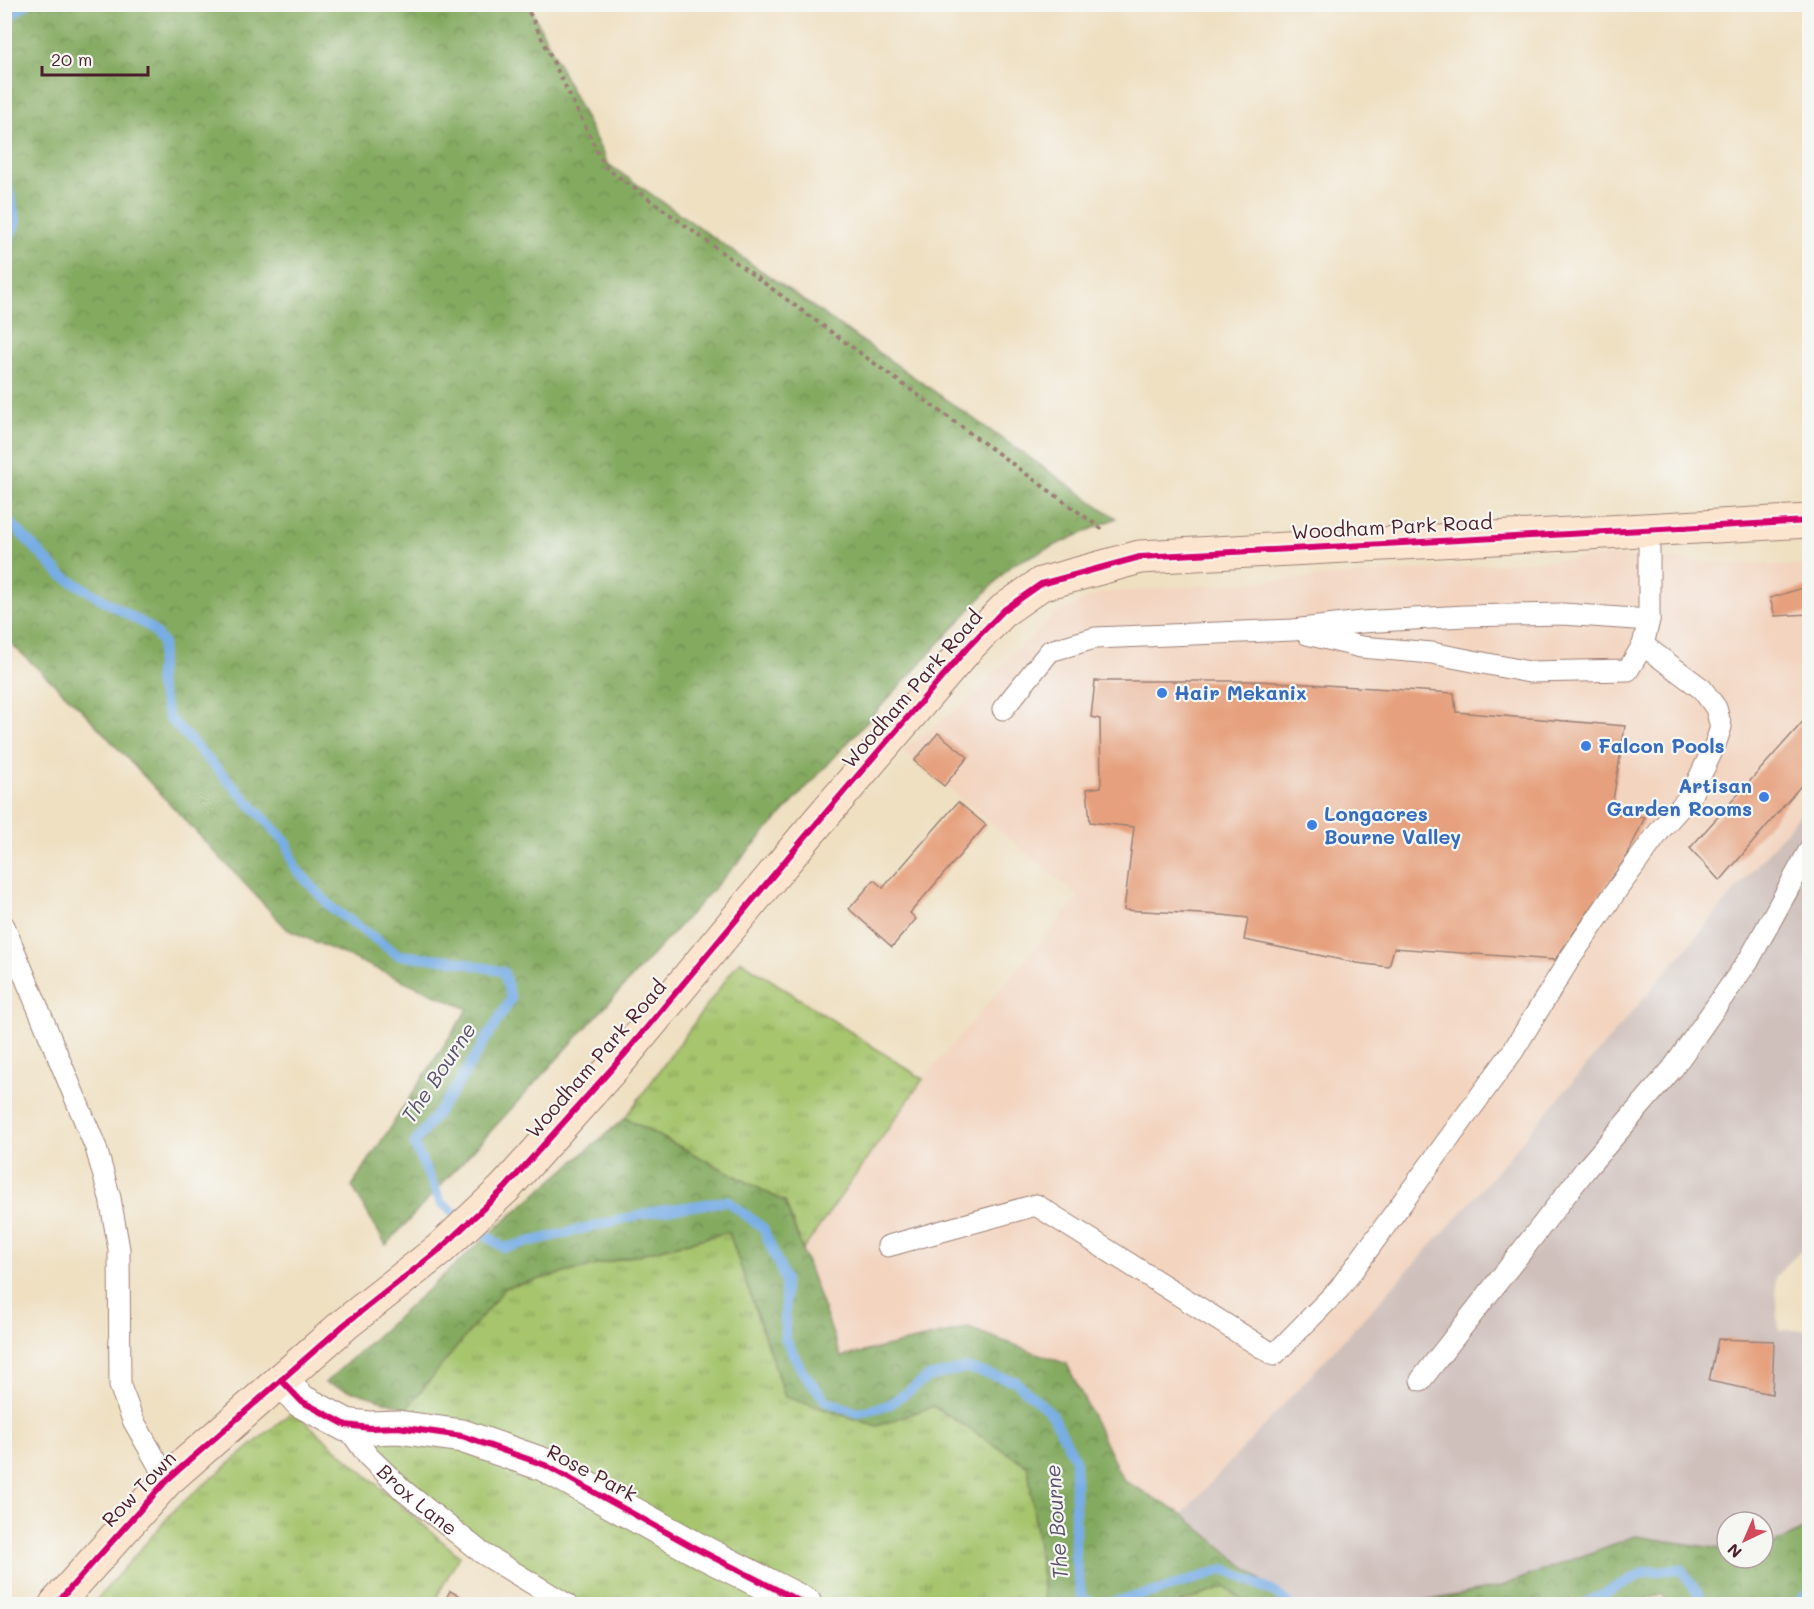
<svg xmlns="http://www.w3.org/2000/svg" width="1814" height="1609" viewBox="0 0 1814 1609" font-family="Mali,sans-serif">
	<defs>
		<pattern id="grass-tufts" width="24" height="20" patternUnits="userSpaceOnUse" patternTransform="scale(1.5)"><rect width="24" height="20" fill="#a6c56d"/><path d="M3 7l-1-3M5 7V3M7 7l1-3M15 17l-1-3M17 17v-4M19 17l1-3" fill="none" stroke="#899f5a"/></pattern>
		<pattern id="forest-crowns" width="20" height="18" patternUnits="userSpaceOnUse" patternTransform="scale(1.5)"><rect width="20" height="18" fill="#84aa60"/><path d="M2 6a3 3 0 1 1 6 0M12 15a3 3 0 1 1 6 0" fill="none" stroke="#6e8a4f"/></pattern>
	</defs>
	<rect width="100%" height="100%" fill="#f6f6f2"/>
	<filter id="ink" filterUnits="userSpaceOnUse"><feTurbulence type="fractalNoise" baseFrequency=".0167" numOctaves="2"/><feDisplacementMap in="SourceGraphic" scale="12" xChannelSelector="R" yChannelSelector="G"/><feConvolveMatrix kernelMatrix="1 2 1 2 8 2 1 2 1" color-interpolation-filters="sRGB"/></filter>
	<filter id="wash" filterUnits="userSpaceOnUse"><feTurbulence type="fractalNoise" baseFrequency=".008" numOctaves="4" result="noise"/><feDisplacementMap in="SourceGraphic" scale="24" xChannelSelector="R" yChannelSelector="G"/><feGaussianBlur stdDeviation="1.35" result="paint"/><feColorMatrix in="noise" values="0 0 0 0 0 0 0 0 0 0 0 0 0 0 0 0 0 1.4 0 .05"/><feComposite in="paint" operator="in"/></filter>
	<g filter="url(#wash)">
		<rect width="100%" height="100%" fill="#efe0c2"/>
		<!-- built -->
		<polygon fill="#f3d4bf" points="1605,556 1793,566 1809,564 1809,804 1460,1214 1182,1514 1123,1480 1067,1364 968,1328 841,1357 803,1250 923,1079 1079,897 903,750 976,695 1015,651 1056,614 1100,593"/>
		<!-- industrial -->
		<polygon fill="#cfc0bb" points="1809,804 1809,1242 1775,1277 1779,1331 1809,1329 1809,1527 1763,1550 1763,1522 1727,1522 1727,1550 1635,1536 1502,1586 1413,1604 1289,1604 1182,1514 1460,1214"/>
		<!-- grass -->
		<g fill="url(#grass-tufts)" stroke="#78724c" stroke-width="1.5">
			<polygon points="740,960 923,1079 803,1250 785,1202 625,1118"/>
			<polygon points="729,1232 785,1397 877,1426 933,1406 1029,1466 1045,1604 563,1604 368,1456 504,1288"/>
			<polygon points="293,1411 459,1556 433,1604 93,1604 176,1508"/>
			<polygon points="1226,1587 1247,1604 1176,1604"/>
		</g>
		<!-- forest -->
		<g fill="url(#forest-crowns)" stroke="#676446" stroke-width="1.5">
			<polygon points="4,5 529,5 608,164 1116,518 1011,565 386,1245 352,1186 468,1009 288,930 81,709 5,638"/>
			<polygon points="625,1118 785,1202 841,1357 968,1328 1067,1364 1123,1480 1182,1514 1289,1604 1247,1604 1226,1587 1176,1604 1045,1604 1028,1466 933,1406 877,1426 785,1397 729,1232 505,1288 407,1408 325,1383 487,1236"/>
			<polygon points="1809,1527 1809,1604 1671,1604 1661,1594 1637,1604 1413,1604 1502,1586 1635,1536 1727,1550 1727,1558 1763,1558 1763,1550"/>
		</g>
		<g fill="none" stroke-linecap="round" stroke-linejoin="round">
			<!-- stream -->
			<g stroke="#78ade6" stroke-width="10">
				<polyline points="4,25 14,12 27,4"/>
				<polyline points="4,171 16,221 4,253"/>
				<polyline points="4,349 4,350"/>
				<polyline points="4,516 61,575 151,628 163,643 158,682 169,718 287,843 295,868 332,908 398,955 452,960 504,972 511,999 453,1092 414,1144 441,1203 504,1248 652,1212 727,1201 763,1228 785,1280 785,1338 802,1371 826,1401 858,1413 889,1405 928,1377 966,1368 1015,1381 1052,1414 1075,1459 1075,1556 1082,1599 1100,1604"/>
				<polyline points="1103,1604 1158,1591 1225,1569 1274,1592 1289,1604"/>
				<polyline points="1584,1604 1645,1572 1681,1569 1705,1604"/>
				<polyline points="1793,1604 1810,1592"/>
			</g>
		</g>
		<g id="blocks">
			<!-- building -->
			<g fill="#e6a07d">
				<polygon points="1809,586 1809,614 1775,616 1770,598"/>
				<polygon points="1095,681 1259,681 1454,693 1456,712 1625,726 1611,813 1645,817 1627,856 1555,960 1394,948 1389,967 1357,963 1244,940 1248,918 1222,915 1124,910 1134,827 1090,822 1087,789 1101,787 1100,719 1091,717"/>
				<polygon points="1809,715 1809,776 1720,881 1690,848"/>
				<polygon points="938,733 968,757 944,786 914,761"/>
				<polygon points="958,802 986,825 910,913 916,919 892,947 849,909 874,880 883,888"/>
				<polygon points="1718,1339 1774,1341 1772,1394 1709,1381"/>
				<polygon points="450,1591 475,1604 443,1604"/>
			</g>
		</g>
	</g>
	<g filter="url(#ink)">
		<use href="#blocks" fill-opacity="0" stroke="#9c8076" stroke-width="1.5"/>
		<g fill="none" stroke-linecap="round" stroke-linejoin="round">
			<defs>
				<g id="lane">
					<polyline points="1307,634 1361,647 1432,653 1529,672 1628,670 1643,645 1649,620 1649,529"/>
					<polyline points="1003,709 1050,651 1095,638 1293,630 1361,622 1465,616 1563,614 1649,620"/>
					<polyline points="4,926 96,1148 110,1198 119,1249 120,1386 133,1420 167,1480"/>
					<polyline points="888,1246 1036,1205 1274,1355 1339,1289 1513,1051 1569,960 1618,888 1661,829 1691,795 1715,745 1721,727 1716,708 1702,689 1643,645"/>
					<polyline points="1421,1380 1585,1170 1673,1068 1750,958 1810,849"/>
					<path id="s1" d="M346,1425L368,1456L404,1491L482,1553L566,1604"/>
				</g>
				<polyline id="street" points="281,1380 301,1401 346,1425 370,1428 398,1427 462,1436 545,1465 693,1547 805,1604"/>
				<polyline id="secondary" points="56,1604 167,1480 345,1324 439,1250 505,1188 624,1055 805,837 967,648 1004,610 1041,584 1140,557 1810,521"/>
			</defs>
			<!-- lane casing -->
			<use href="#lane" stroke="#9c8076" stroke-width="23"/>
			<!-- street casing -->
			<use href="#street" stroke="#9c8076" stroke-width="35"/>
			<!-- secondary casing -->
			<use href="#secondary" stroke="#9c8076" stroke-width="35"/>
			<!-- path -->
			<polyline stroke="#9c8076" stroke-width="4" stroke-dasharray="4.5 4.5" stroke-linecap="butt" points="525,4 605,167 1103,530"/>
			<!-- lane -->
			<use href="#lane" stroke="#fff" stroke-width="21"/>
			<!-- street -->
			<use href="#street" stroke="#fff" stroke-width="33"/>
			<!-- secondary -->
			<use href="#secondary" stroke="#fce5cf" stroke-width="33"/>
			<defs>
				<g id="cycleway">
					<polyline points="281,1380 301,1401 346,1425 370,1428 398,1427 462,1436 545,1465 693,1547 805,1604"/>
					<polyline points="56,1604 167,1480 345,1324 439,1250 505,1188 624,1055 805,837 967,648 1004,610 1041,584 1140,557 1810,521"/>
				</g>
			</defs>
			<!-- cycleway casing -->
			<use href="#cycleway" stroke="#f6f6f2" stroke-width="10"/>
			<!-- cycleway -->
			<use href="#cycleway" stroke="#d6006c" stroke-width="6"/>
		</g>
	</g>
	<!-- markers -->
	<g fill="#3f7fe0" stroke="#f6f6f2" stroke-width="2">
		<circle cx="1162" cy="693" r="6"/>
		<circle cx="1586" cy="746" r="6"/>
		<circle cx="1764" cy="797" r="6"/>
		<circle cx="1312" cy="825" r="6"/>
	</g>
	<g text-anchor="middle" stroke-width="4.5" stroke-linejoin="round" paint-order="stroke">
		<!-- street labels -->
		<g font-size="20" fill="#4a1f2b" stroke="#f6f6f2">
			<text transform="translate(1392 527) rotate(-3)" y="7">Woodham Park Road</text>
			<text transform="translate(912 689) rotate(-49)" y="7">Woodham Park Road</text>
			<text transform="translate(596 1059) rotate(-49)" y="7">Woodham Park Road</text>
			<text transform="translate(592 1473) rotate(28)" y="7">Rose Park</text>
			<text transform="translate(139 1489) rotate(-46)" y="7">Row Town</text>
			<text dy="7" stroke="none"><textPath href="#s1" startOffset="104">Brox Lane</textPath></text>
		</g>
		<!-- shop labels -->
		<g font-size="20" font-weight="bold" fill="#366cbe" stroke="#f6f6f2" text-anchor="start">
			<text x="1174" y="700">Hair Mekanix</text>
			<text x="1598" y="753">Falcon Pools</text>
			<text x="1752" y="793" text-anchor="end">Artisan<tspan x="1752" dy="23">Garden Rooms</tspan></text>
			<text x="1324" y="821">Longacres<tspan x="1324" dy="23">Bourne Valley</tspan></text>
		</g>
		<!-- water labels -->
		<g font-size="21" font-style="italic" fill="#5a516c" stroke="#f6f6f2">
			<text transform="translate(439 1073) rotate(-56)" y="7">The Bourne</text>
			<text transform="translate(1057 1522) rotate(-94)" y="7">The Bourne</text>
		</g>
	</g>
	<!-- margin -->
	<rect width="1814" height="1609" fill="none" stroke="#f6f6f2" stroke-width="24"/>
	<!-- north arrow -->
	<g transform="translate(1745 1540) rotate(224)"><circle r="28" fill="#f6f6f2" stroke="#b1a0a2" stroke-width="1.5"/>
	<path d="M0-4.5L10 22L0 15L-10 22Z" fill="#d1495b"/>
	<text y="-9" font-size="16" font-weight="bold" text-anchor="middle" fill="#4a1f2b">N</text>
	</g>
	<!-- scale -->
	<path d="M42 66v9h106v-9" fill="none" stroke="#4a1f2b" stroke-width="3"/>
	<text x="51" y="66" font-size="18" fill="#4a1f2b" stroke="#f6f6f2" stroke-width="4.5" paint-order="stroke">20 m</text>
</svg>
